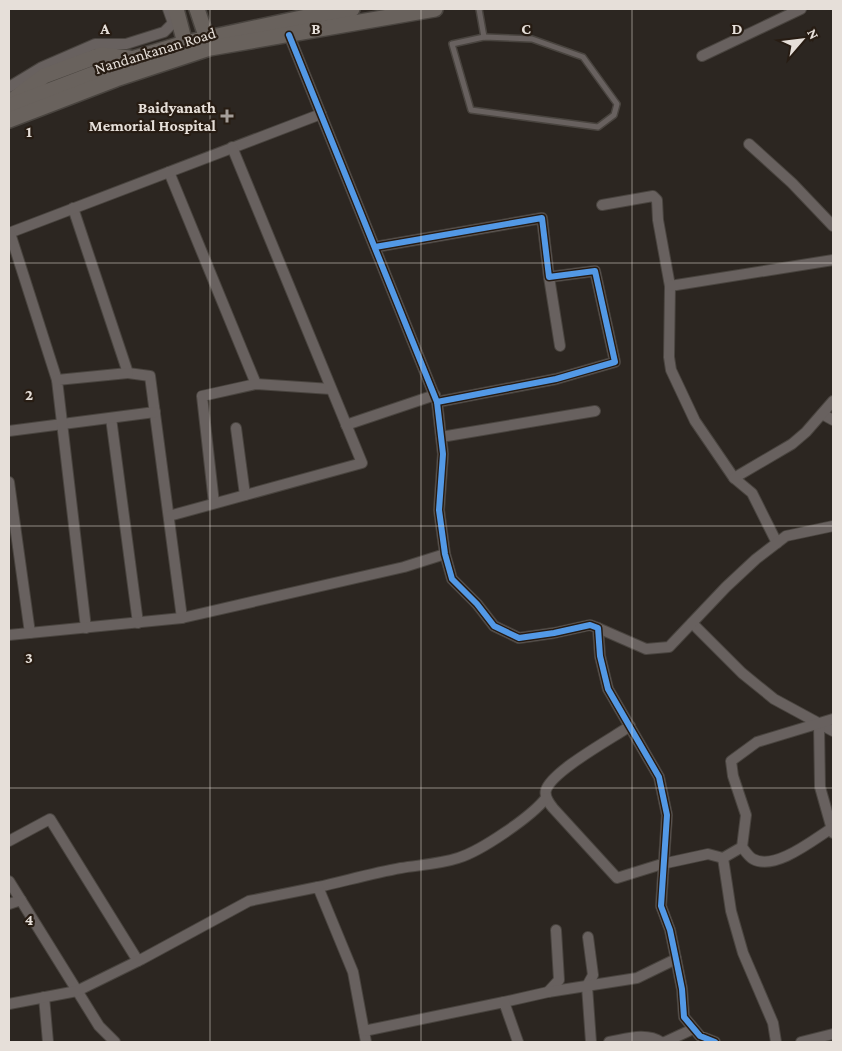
<svg xmlns="http://www.w3.org/2000/svg" width="842" height="1051" viewBox="0 0 842 1051" font-family="'Crimson Pro',serif">
	<rect width="100%" height="100%" fill="#2c2621"/>
	<g fill="none" stroke-linecap="round" stroke-linejoin="round">
		<defs>
			<g id="service">
				<polyline points="479,9 484,37"/>
				<polygon points="484,37 532,39 583,57 617,104 614,115 598,127 471,110 452,44"/>
			</g>
			<g id="minor">
				<polyline points="289,35 437,402 443,454 439,510 445,554 452,579 477,604 494,626 519,638 554,633 590,625 598,628 600,656 608,689 659,777 667,815 661,906 670,930 676,959 682,989 684,1017 700,1036 715,1042"/>
				<polyline points="702,56 801,9"/>
				<polyline points="9,87 42,67 95,44 126,44 164,32 173,23 168,9"/>
				<polyline points="749,144 792,183 833,226"/>
				<polyline points="169,172 256,384"/>
				<polyline points="602,205 653,196 657,200 658,220 670,286 669,357 671,370 695,421 734,478"/>
				<polyline points="73,208 128,373 150,376 182,618"/>
				<polyline points="9,233 321,114"/>
				<polyline points="10,233 57,380"/>
				<polyline points="375,247 542,218 549,277 595,271 615,362 556,379 437,402"/>
				<polyline points="549,277 560,346"/>
				<polyline points="670,286 833,260"/>
				<polyline points="822,414 833,420"/>
				<polyline points="111,418 138,623"/>
				<polyline points="346,425 435,395"/>
				<polyline points="236,428 245,495"/>
				<polyline points="9,431 155,412"/>
				<polyline points="441,437 595,411"/>
				<polyline points="9,482 30,633"/>
				<polyline points="214,503 202,396 256,384 331,389"/>
				<polyline points="169,516 362,463 232,147"/>
				<polyline points="777,543 752,493 734,478 792,444 806,432 833,401"/>
				<polyline points="692,623 742,673 774,699 833,731"/>
				<polyline points="86,628 57,380 128,373"/>
				<polyline points="598,628 646,649 669,647 726,587 756,559 786,536 833,526"/>
				<polyline points="9,635 182,618 404,567 445,554"/>
				<polyline points="819,724 820,787 833,833"/>
				<path d="M630,726C611,739 552,771 546,790C544,797 549,803 553,808L617,878L662,864L708,854L723,858L742,847L746,815L733,776L731,761L757,742L833,719"/>
				<polyline points="9,841 50,819 138,961"/>
				<path d="M742,847C745,851 749,857 753,859C775,871 813,840 832,828"/>
				<polyline points="723,858 731,911 743,953 773,1023 776,1042"/>
				<polyline points="9,881 99,1026 115,1042"/>
				<path d="M318,887C345,881 373,873 401,868C419,865 440,864 458,858C481,851 531,817 546,798"/>
				<polyline points="9,904 21,900"/>
				<polyline points="588,937 593,975 587,986 591,1042"/>
				<polyline points="548,992 559,980 556,930"/>
				<polyline points="44,997 48,1042"/>
				<polyline points="504,1002 548,992 637,978 676,959"/>
				<polyline points="9,1004 77,991 142,959 249,901 318,887 353,972 366,1042"/>
				<polyline points="364,1031 504,1002 518,1042"/>
				<path d="M609,1042C626,1039 646,1032 661,1042"/>
				<polyline points="665,1042 693,1029"/>
				<polyline points="801,1042 833,1034"/>
			</g>
			<g id="primary">
				<polyline points="176,9 187,51"/>
				<polyline points="197,9 209,45"/>
				<polyline points="14,99 44,76 95,57 102,55 129,58"/>
				<polyline points="9,106 135,58 185,43 320,14 352,9"/>
				<polyline points="9,120 116,79 210,48 435,9"/>
			</g>
		</defs>
		<!-- service casing -->
		<use href="#service" stroke="#49443f" stroke-width="8"/>
		<!-- minor casing -->
		<use href="#minor" stroke="#49443f" stroke-width="12"/>
		<!-- primary casing -->
		<use href="#primary" stroke="#49443f" stroke-width="18"/>
		<!-- service -->
		<use href="#service" stroke="#68615f" stroke-width="5"/>
		<!-- minor -->
		<use href="#minor" stroke="#68615f" stroke-width="10"/>
		<!-- primary -->
		<use href="#primary" stroke="#69625d" stroke-width="15"/>
		<defs>
			<g id="cycleway">
				<polyline points="289,35 437,402 443,454 439,510 445,554 452,579 477,604 494,626 519,638 554,633 590,625 598,628 600,656 608,689 659,777 667,815 661,906 670,930 676,959 682,989 684,1017 700,1036 715,1042"/>
				<polyline points="375,247 542,218 549,277 595,271 615,362 556,379 437,402"/>
			</g>
		</defs>
		<!-- cycleway casing -->
		<use href="#cycleway" stroke="#271c13" stroke-width="9"/>
		<!-- cycleway -->
		<use href="#cycleway" stroke="#5399e6" stroke-width="6"/>
	</g>
	<!-- grid -->
	<path fill="none" stroke="#e6dfd9" stroke-width="1" stroke-opacity="0.55" d="M210,9V1042M421,9V1042M632,9V1042M9,263H833M9,526H833M9,788H833"/>
	<!-- markers -->
	<path fill="#a59e99" stroke="#271c13" stroke-width="2" d="M224.5 108.5h5v5h5v5h-5v5h-5v-5h-5v-5h5z"/>
	<g text-anchor="middle" stroke-width="4.5" stroke-linejoin="round" paint-order="stroke">
		<!-- street labels -->
		<g font-size="16" fill="#e6dfd9" stroke="#271c13">
			<text transform="translate(155 50) rotate(-17)" y="6">Nandankanan Road</text>
		</g>
		<!-- poi labels -->
		<g font-size="16" font-weight="bold" fill="#e6dfd9" stroke="#271c13" text-anchor="end">
			<text x="216" y="113">Baidyanath<tspan x="216" dy="18">Memorial Hospital</tspan></text>
		</g>
	</g>
	<g font-size="16" text-anchor="middle" font-weight="bold" fill="#e6dfd9" stroke="#271c13" stroke-width="4.5" stroke-linejoin="round" paint-order="stroke">
		<text x="105" y="34">A</text>
		<text x="316" y="34">B</text>
		<text x="526" y="34">C</text>
		<text x="737" y="34">D</text>
		<text x="29" y="137">1</text>
		<text x="29" y="400">2</text>
		<text x="29" y="663">3</text>
		<text x="29" y="925">4</text>
	</g>
	<!-- border -->
	<rect width="842" height="1051" fill="none" stroke="#e6dfd9" stroke-width="20"/>
	<!-- north arrow -->
	<g transform="translate(802 40) rotate(62)" stroke="#271c13" stroke-width="4" paint-order="stroke">
	<path d="M0-4L9 19L0 12L-9 19Z" fill="#e6dfd9"/>
	<text y="-8" font-size="14" font-weight="bold" text-anchor="middle" fill="#e6dfd9">N</text>
	</g>
</svg>
